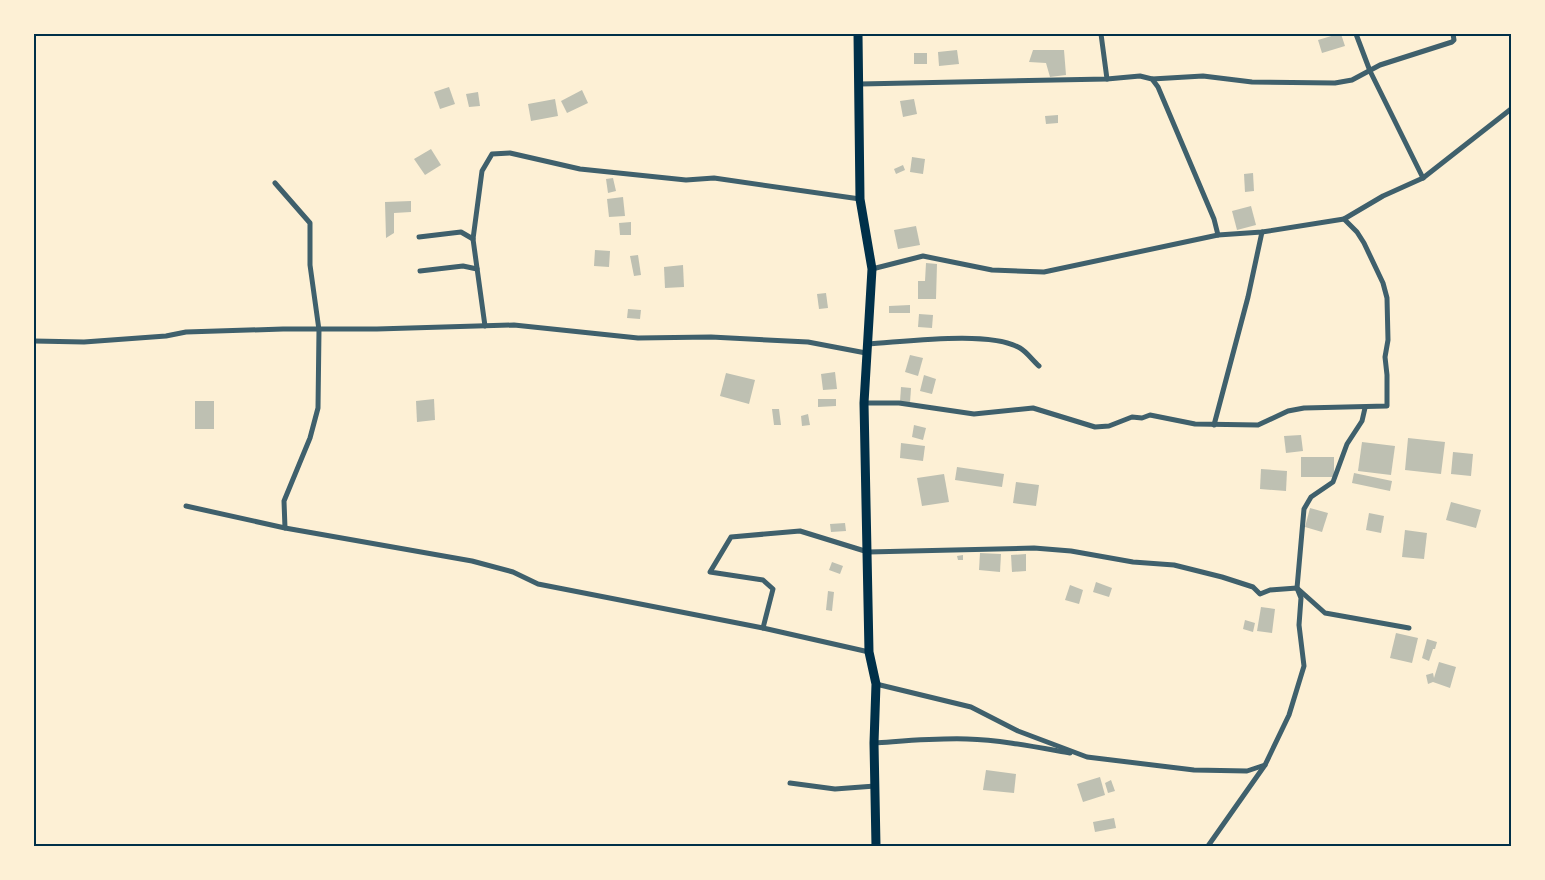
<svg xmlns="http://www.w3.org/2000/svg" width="1545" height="880" viewBox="0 0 1545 880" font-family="'Fira Sans',sans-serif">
	<rect width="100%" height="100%" fill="#fdf0d5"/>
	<!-- building -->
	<g fill="#bec0b2">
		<polygon points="1338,34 1341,34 1345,46 1322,53 1318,40"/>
		<polygon points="957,50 959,64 939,66 938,52"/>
		<polygon points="1033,50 1064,50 1066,75 1050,77 1046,63 1029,62"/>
		<rect x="914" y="53" width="13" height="11"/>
		<polygon points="449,87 455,104 440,109 434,92"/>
		<polygon points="582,90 588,103 567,113 561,101"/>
		<polygon points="478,92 480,106 469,107 466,94"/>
		<polygon points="555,99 558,116 531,121 528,104"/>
		<polygon points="914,99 917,114 903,117 900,101"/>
		<polygon points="1058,115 1058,123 1046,124 1045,116"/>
		<polygon points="431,149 441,165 425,175 414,159"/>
		<polygon points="912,157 925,159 923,174 910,172"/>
		<polygon points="903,165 905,170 896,174 894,169"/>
		<polygon points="1253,173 1254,191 1245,192 1244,174"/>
		<polygon points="613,178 616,191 608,193 606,179"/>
		<polygon points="623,197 625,216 609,217 607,199"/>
		<polygon points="411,201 411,212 394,213 394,233 386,238 385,202"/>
		<polygon points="1251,206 1256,225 1237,230 1232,211"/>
		<polygon points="631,222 631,235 620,235 619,223"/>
		<polygon points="916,226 920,245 898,249 894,230"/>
		<polygon points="595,250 610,251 609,267 594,266"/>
		<polygon points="638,255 641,275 634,276 630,256"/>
		<polygon points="926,263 937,264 936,299 918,299 918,281 925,281"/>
		<polygon points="683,265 684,287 665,288 664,267"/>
		<polygon points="826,293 828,308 819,309 817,294"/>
		<polygon points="910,305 910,313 889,313 889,306"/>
		<polygon points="628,309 641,310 640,319 627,318"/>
		<polygon points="919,314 933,315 932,328 918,327"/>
		<polygon points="910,355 923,358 918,376 905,372"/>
		<polygon points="835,372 837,389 823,390 821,374"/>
		<polygon points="726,373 755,380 749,404 720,396"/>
		<polygon points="924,375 936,379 932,394 920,391"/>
		<polygon points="901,387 911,388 910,403 900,402"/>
		<polygon points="434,399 435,420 417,422 416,401"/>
		<polygon points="818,399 836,399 836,406 818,407"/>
		<rect x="195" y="401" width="19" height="28"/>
		<polygon points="772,409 779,409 781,425 774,425"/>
		<polygon points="808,414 810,425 802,426 801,416"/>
		<polygon points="914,425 926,428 923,440 912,437"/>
		<polygon points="1301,435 1303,451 1286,453 1284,436"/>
		<polygon points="1408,438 1445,442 1441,474 1405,470"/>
		<polygon points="1362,442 1395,446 1391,475 1358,471"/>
		<polygon points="901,443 925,446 923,461 900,458"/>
		<polygon points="1453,452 1473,454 1471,476 1451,474"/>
		<rect x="1301" y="457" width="33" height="20"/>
		<polygon points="957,467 1004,474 1002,487 955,480"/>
		<polygon points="1261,469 1287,471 1286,491 1260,489"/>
		<polygon points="1354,473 1392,481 1390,491 1352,483"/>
		<polygon points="944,474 949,502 922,506 917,478"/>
		<polygon points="1016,482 1039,485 1036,506 1013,503"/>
		<polygon points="1451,502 1481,510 1476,528 1446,520"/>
		<polygon points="1310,508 1328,513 1322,532 1305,527"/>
		<polygon points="1369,513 1384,516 1381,533 1366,530"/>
		<polygon points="845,523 846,531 831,532 830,524"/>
		<polygon points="1405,530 1427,533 1424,559 1402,557"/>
		<polygon points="980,553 1001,554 1000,572 979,570"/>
		<polygon points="1026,554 1026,571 1012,572 1011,555"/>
		<polygon points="963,555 963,560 958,560 957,556"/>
		<polygon points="832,562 843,566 840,574 829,570"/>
		<polygon points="1096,582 1112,588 1109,597 1093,592"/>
		<polygon points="1070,585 1083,590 1079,604 1065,600"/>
		<polygon points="828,591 834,592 832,611 826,610"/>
		<polygon points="1261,607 1275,609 1272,633 1257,631"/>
		<polygon points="1245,620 1255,623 1253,632 1243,629"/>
		<polygon points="1396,633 1418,638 1412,663 1390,658"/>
		<polygon points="1427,639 1437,642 1435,649 1433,649 1429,661 1422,658"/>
		<polygon points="1439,662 1456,667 1450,688 1433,682 1428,684 1426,675 1433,673 1434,678"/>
		<polygon points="986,770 1016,774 1014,793 983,790"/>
		<polygon points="1100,777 1105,795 1083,802 1077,784"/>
		<polygon points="1111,780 1115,791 1108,793 1105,783"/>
		<polygon points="1114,818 1116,828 1095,832 1093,822"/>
	</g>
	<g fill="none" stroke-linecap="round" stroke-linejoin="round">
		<!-- minor -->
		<g stroke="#3f606c" stroke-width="5">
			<polyline points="1101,34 1107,79"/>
			<polyline points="1356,34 1370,71 1423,178"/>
			<polyline points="1152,79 1203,76 1252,82 1335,83 1352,80 1380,65 1452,42 1454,40 1453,34"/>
			<polyline points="860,84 1107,79 1140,76 1152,79 1158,87 1214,219 1218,235"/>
			<polyline points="275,183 310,223 310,265 319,330 318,408 310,438 284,501 285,528"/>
			<polyline points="419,237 461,232 473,239"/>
			<polyline points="872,269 923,256 992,270 1044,272 1218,235 1262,232 1344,219"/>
			<polyline points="420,271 463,266 477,269"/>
			<polyline points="485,326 473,239 482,171 492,154 510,153 580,169 686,180 714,178 860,199"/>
			<polyline points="34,341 84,342 166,336 186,332 283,329 377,329 514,325 638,338 711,337 808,342 866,353"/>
			<path d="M867,344C904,342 989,330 1020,348C1027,352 1033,361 1039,366"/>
			<polyline points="864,403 899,403 974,414 1033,408 1095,427 1109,426 1132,417 1142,418 1150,415 1195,424 1258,425 1288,411 1304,408 1387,406 1387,375 1385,357 1388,340 1387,298 1383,283 1364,243 1357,232 1344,219 1383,196 1423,178 1511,109"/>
			<polyline points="1214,425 1248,297 1262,232"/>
			<polyline points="186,506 285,528 472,561 513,572 538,584 763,628 869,652"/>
			<polyline points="763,628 773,589 763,580 710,572 731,537 800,531 868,552 1034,548 1071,551 1133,562 1174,565 1222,577 1253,587 1260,594 1270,590 1297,588 1325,613 1409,628"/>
			<polyline points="876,684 971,707 1018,731 1087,757 1194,770 1247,771 1265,765"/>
			<path d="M874,743C905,741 936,738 967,739C1001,740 1036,747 1070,753"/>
			<polyline points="790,783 835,789 875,786"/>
			<polyline points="1208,846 1265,765 1289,715 1304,666 1299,625 1301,598 1297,588 1304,509 1311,497 1333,482 1347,444 1362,421 1365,408"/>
		</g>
		<!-- secondary -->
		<polyline stroke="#003049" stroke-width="9" points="858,34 860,199 872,269 864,403 869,652 876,684 874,743 876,846"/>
	</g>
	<!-- border -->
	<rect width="1545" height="880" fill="none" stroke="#fdf0d5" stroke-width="70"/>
	<rect x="35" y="35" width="1475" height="810" fill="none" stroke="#003049" stroke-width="2"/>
</svg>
